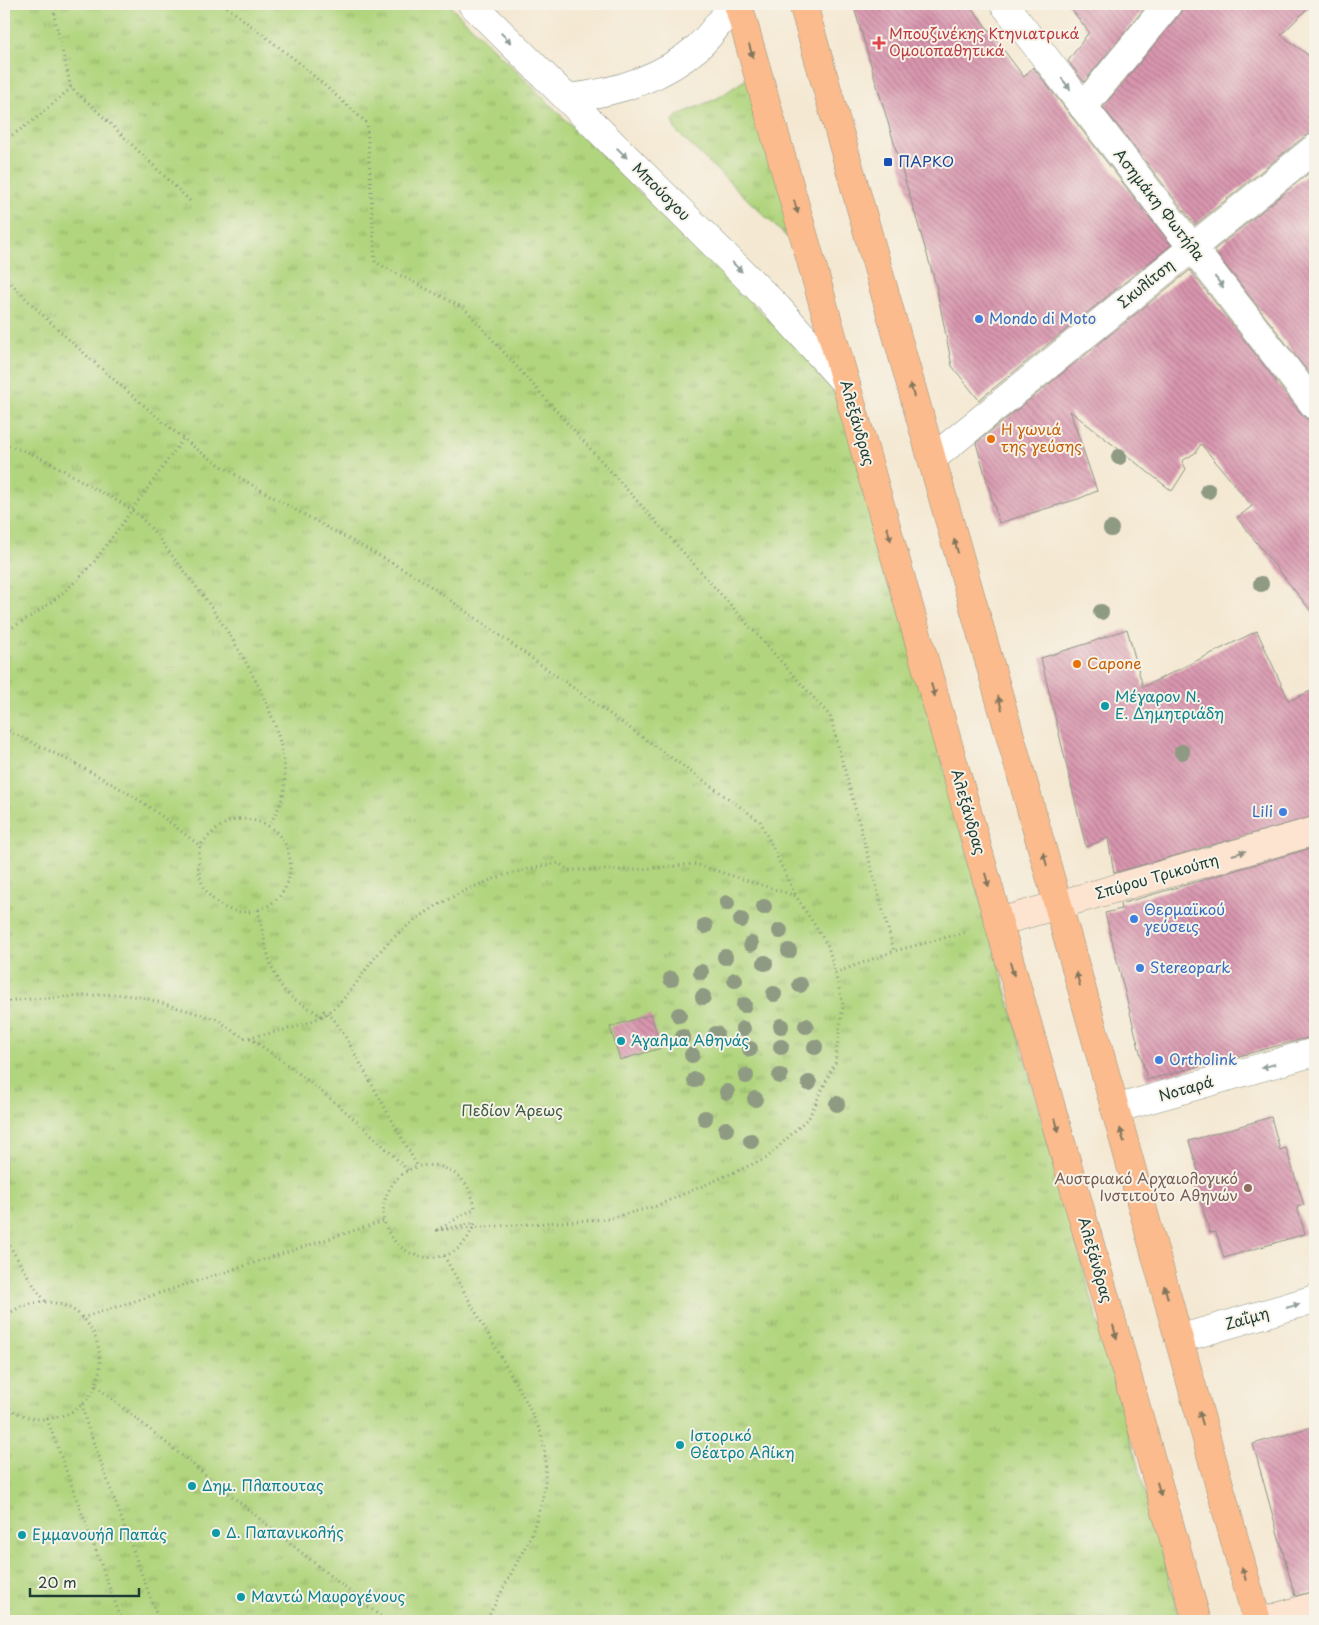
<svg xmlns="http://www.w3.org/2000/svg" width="1319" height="1625" viewBox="0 0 1319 1625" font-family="'Playpen Sans',sans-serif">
	<defs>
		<pattern id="grass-tufts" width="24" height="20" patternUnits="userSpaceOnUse" patternTransform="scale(1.25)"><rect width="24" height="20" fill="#b1d57e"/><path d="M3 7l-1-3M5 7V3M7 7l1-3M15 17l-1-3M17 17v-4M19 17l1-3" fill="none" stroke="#8fae68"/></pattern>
		<pattern id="building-back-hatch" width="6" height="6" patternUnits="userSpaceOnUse" patternTransform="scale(1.25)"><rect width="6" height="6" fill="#d996af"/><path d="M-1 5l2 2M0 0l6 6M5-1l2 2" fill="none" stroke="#af7c8f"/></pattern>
	</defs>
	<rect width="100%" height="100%" fill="#f7f3e8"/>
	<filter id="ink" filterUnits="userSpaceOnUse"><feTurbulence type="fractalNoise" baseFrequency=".02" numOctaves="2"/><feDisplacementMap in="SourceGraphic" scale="10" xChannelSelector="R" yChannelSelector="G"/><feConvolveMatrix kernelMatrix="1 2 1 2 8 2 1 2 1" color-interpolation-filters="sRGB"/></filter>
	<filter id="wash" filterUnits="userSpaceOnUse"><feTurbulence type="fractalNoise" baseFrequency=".0096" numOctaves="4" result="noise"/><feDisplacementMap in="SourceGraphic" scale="20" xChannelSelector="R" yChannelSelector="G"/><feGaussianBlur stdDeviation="1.12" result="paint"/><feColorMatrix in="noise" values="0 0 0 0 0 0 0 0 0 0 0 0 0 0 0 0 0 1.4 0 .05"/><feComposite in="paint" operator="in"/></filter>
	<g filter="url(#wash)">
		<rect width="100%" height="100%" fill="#f4e8d2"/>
		<!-- grass -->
		<g fill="url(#grass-tufts)" stroke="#688959">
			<polygon points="4,4 448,4 839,389 1181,1621 4,1621"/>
			<polygon points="751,76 796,236 791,241 680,135 675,129 673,120 678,115 718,98"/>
		</g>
		<g id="blocks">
			<!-- building -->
			<g fill="url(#building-back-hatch)">
				<polygon points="853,4 969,4 1024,77 1033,67 1171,245 979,400 952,366 936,285"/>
				<polygon points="1067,4 1148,4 1084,82 1068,61 1089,32"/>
				<polygon points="1183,4 1312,4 1281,35 1315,60 1315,133 1305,136 1195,225 1103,107 1180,14"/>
				<polygon points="1315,168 1315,381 1214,250"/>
				<polygon points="1190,270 1303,416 1309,420 1315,421 1315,616 1237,518 1252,506 1201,444 1195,453 1182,461 1186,469 1172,491 1070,411 1097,491 1078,499 999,523 976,443"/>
				<polygon points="1127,629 1143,687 1257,631 1289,701 1315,689 1315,816 1114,873 1108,838 1086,847 1041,658 1089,643"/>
				<polygon points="1315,847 1315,1036 1147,1080 1105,913 1121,909 1120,904"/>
				<polygon points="651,1014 661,1048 620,1060 610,1027"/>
				<polygon points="1271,1117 1280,1150 1286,1148 1304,1205 1297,1207 1305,1234 1224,1258 1216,1232 1210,1233 1193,1175 1199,1174 1189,1141"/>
				<polygon points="1315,1426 1315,1591 1295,1596 1253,1444"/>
			</g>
		</g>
	</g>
	<g filter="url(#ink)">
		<use href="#blocks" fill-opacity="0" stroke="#8a9283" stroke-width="1"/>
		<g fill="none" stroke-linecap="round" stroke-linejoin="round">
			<defs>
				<g id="street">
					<polyline points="472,4 778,308 846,384"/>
					<polyline points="1004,4 1315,406"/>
					<path d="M567,98C614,93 660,80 697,48C711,36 722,19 733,4"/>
					<polyline points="1083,107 1168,4"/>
					<polyline points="932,459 1315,148"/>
					<polyline points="1115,1109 1315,1052"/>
					<polyline points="1179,1339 1315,1299"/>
				</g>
				<g id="secondary">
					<polyline points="999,922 1315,831"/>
					<polyline points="1263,1621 1315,1606"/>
				</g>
				<g id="primary">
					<polyline points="738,4 1197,1621"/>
					<polyline points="803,4 1083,993 1257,1621"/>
				</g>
			</defs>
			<!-- street casing -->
			<use href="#street" stroke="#8a9283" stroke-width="29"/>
			<!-- secondary casing -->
			<use href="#secondary" stroke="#8a9283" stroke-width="29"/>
			<!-- primary casing -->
			<use href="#primary" stroke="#8a9283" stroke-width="29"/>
			<!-- path -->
			<g stroke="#8a9283" stroke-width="3" stroke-dasharray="1 4" stroke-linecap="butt">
				<polyline points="59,4 54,15 71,88 92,106 190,201"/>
				<polyline points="223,4 298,62 367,123 375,262 465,309 830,716 894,951"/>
				<polyline points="4,141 34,120 71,88"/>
				<path d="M4,276C47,321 93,362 140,402C163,422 186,442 211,459C279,504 352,539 422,580L760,821L796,896"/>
				<path d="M4,444C16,448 28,452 39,457C60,467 79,480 99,491C110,497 122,503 132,510C149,523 161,542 174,558C217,611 294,720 284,791C282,803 275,815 269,826"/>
				<path d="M4,632C39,613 69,591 95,561L183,439"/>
				<path d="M4,729C50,751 99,774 142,802C162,816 181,831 200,846"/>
				<path d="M239,819C305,818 307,907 247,912C217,914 195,886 199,858C199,855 199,849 200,846C201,844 205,840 207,838C217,828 224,822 239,819Z"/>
				<path d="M258,910C264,936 269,979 291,997C300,1004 312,1009 321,1016L324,1011L333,1018L345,1036L418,1167"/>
				<polyline points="835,973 894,951 967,932"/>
				<polyline points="4,1002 15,1000 115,994 141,997 216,1019 244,1038 245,1037"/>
				<path d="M244,1038C277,1032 321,1026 344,998C361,979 373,956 392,939C438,897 498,872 559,863L568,870H632L695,864L796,896L828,946L843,1004L835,1063L809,1117L767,1158L656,1206L607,1219L437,1230"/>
				<path d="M250,1038C306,1077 361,1121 408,1171"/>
				<path d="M436,1165C460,1173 470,1183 475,1208L437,1230L475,1223C467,1242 458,1254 437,1257C414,1261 389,1244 384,1221C379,1197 396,1170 421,1166C426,1165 431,1166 436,1165Z"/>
				<polyline points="4,1237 36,1289 46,1302"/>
				<polyline points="444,1256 526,1401 541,1433 546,1459 545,1482 542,1502 531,1536 486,1621"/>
				<path d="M4,1318C14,1308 29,1303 42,1302C109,1300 123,1402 57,1417C38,1422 19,1417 4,1404"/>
				<polyline points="82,1318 384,1221"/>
				<polyline points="96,1386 386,1621"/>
				<polyline points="82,1404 86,1422 159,1621"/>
				<polyline points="47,1419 122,1621"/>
			</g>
			<!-- street -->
			<use href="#street" stroke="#fff" stroke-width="28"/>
			<!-- secondary -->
			<use href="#secondary" stroke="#fde4d1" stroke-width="28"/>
			<!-- primary -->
			<use href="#primary" stroke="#fbbb8d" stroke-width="28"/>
		</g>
		<!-- trees -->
		<g fill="#8f9a83">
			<circle cx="1119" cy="457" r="8"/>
			<circle cx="1208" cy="491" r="8"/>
			<circle cx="1111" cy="529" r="8"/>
			<circle cx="1261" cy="584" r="8"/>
			<circle cx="1101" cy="612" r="8"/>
			<circle cx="1182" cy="752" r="8"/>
			<circle cx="727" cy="903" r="8"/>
			<circle cx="764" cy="907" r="8"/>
			<circle cx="741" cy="920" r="8"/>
			<circle cx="705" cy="926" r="8"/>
			<circle cx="780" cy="931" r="8"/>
			<circle cx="751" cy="944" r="8"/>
			<circle cx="789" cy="951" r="8"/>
			<circle cx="725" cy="957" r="8"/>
			<circle cx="765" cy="963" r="8"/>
			<circle cx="701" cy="972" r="8"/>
			<circle cx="671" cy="979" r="8"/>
			<circle cx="735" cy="980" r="8"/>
			<circle cx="800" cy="985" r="8"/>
			<circle cx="774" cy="994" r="8"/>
			<circle cx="703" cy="997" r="8"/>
			<circle cx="744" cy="1005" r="8"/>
			<circle cx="679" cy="1015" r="8"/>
			<circle cx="781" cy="1026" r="8"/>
			<circle cx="806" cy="1026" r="8"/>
			<circle cx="743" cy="1029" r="8"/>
			<circle cx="716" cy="1034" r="8"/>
			<circle cx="683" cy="1037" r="8"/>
			<circle cx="781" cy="1047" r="8"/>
			<circle cx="815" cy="1047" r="8"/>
			<circle cx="750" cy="1049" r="8"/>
			<circle cx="692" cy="1055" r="8"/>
			<circle cx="746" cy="1076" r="8"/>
			<circle cx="780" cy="1076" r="8"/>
			<circle cx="695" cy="1080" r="8"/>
			<circle cx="809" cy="1083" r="8"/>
			<circle cx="727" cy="1092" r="8"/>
			<circle cx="755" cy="1099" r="8"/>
			<circle cx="837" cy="1104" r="8"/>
			<circle cx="705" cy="1118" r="8"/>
			<circle cx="726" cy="1129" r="8"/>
			<circle cx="751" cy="1141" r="8"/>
		</g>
		<!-- one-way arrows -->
		<defs><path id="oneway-solid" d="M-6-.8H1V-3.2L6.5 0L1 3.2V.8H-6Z" transform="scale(1.25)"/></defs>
		<g fill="#8f9e9a">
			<use href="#oneway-solid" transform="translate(506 38) rotate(45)"/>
			<use href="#oneway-solid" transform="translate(1066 84) rotate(52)"/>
			<use href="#oneway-solid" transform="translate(622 153) rotate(45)"/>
			<use href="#oneway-solid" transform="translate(737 267) rotate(45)"/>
			<use href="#oneway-solid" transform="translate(1219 282) rotate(52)"/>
			<use href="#oneway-solid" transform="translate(1268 1066) rotate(164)"/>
			<use href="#oneway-solid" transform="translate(1293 1306) rotate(-16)"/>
		</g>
		<g fill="#82765c">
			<use href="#oneway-solid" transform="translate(751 51) rotate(74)"/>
			<use href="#oneway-solid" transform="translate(796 207) rotate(74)"/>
			<use href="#oneway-solid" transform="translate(912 390) rotate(-106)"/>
			<use href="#oneway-solid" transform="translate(889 534) rotate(74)"/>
			<use href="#oneway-solid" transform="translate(956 546) rotate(-106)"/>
			<use href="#oneway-solid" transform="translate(933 690) rotate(74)"/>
			<use href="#oneway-solid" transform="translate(1000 703) rotate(-106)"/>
			<use href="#oneway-solid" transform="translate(1045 859) rotate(-106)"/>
			<use href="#oneway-solid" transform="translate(987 880) rotate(74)"/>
			<use href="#oneway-solid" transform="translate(1012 969) rotate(74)"/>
			<use href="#oneway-solid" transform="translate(1078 979) rotate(-106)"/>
			<use href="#oneway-solid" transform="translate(1057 1125) rotate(74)"/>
			<use href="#oneway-solid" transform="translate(1122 1135) rotate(-106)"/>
			<use href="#oneway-solid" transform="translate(1166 1292) rotate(-106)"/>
			<use href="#oneway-solid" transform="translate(1115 1332) rotate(74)"/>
			<use href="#oneway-solid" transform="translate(1201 1418) rotate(-106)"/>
			<use href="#oneway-solid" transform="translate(1159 1489) rotate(74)"/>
			<use href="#oneway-solid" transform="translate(1244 1574) rotate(-106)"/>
		</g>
		<use fill="#8e9082" href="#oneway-solid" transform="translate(1239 853) rotate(-16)"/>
	</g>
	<!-- markers -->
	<path fill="#e0444e" stroke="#f7f3e8" stroke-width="2" d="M876.5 35.5h5v5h5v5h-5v5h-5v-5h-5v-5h5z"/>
	<rect fill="#1a4fb4" stroke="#f7f3e8" stroke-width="2" x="883" y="157" width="10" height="10" rx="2.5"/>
	<g fill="#3f7fe0" stroke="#f7f3e8" stroke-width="2">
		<circle cx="979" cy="319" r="5"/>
		<circle cx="1283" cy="812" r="5"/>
		<circle cx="1134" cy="919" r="5"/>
		<circle cx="1140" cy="968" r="5"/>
		<circle cx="1159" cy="1060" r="5"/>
	</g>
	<g fill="#e8710a" stroke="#f7f3e8" stroke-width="2">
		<circle cx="991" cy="439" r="5"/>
		<circle cx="1077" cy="664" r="5"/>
	</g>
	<g fill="#0f9aa8" stroke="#f7f3e8" stroke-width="2">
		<circle cx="1105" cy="706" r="5"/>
		<circle cx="621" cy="1041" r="5"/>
		<circle cx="680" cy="1445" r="5"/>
		<circle cx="192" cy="1486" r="5"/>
		<circle cx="216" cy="1533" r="5"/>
		<circle cx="22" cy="1535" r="5"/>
		<circle cx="241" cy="1597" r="5"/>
	</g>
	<circle fill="#8d6e63" stroke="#f7f3e8" stroke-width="2" cx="1248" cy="1188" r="5"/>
	<g text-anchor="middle" stroke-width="4" stroke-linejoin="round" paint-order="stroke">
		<!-- health labels -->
		<g font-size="15" fill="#be3a42" stroke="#f7f3e8" text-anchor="start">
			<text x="889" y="39">Μπουζινέκης Κτηνιατρικά<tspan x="889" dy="17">Ομοιοπαθητικά</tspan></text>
		</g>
		<!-- transit labels -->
		<g font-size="15" fill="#164399" stroke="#f7f3e8" text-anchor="start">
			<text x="898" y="167">ΠΑΡΚΟ</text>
		</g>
		<!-- street labels -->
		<g font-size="15" fill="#1f3d34" stroke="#f7f3e8">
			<text transform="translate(661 192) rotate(45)" y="5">Μπούσγου</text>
			<text transform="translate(1159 205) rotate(52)" y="5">Ασημάκη Φωτήλα</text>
			<text transform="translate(1146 284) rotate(-39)" y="5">Σκυλίτση</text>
			<text transform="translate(857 423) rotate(74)" y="5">Αλεξάνδρας</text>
			<text transform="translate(968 812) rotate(74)" y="5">Αλεξάνδρας</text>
			<text transform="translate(1157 877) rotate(-16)" y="5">Σπύρου Τρικούπη</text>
			<text transform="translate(1186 1089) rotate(-16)" y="5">Νοταρά</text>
			<text transform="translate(1095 1260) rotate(74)" y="5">Αλεξάνδρας</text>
			<text transform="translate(1247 1319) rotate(-16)" y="5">Ζαΐμη</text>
		</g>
		<!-- shop labels -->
		<g font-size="15" fill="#366cbe" stroke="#f7f3e8" text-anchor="start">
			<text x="989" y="324">Mondo di Moto</text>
			<text x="1273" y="817" text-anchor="end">Lili</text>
			<text x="1144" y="915">Θερμαϊκού<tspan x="1144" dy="17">γεύσεις</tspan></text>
			<text x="1150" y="973">Stereopark</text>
			<text x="1169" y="1065">Ortholink</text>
		</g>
		<!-- food labels -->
		<g font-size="15" fill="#c56008" stroke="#f7f3e8" text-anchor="start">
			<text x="1001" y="435">Η γωνιά<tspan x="1001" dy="17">της γεύσης</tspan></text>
			<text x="1087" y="669">Capone</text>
		</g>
		<!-- culture labels -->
		<g font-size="15" fill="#0d838f" stroke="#f7f3e8" text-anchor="start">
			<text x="1115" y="702">Μέγαρον Ν.<tspan x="1115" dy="17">Ε. Δημητριάδη</tspan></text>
			<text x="631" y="1046">Άγαλμα Αθηνάς</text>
			<text x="690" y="1441">Ιστορικό<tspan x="690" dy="17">Θέατρο Αλίκη</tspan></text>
			<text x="202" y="1491">Δημ. Πλαπουτας</text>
			<text x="226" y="1538">Δ. Παπανικολής</text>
			<text x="32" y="1540">Εμμανουήλ Παπάς</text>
			<text x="251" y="1602">Μαντώ Μαυρογένους</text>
		</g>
		<!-- park labels -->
		<g font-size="15" fill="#3c5b43" stroke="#f7f3e8">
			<text x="512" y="1116">Πεδίον Άρεως</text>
		</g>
		<!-- education labels -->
		<g font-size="15" fill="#785e54" stroke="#f7f3e8" text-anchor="end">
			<text x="1238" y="1184">Αυστριακό Αρχαιολογικό<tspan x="1238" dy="17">Ινστιτούτο Αθηνών</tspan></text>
		</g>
	</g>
	<!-- margin -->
	<rect width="1319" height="1625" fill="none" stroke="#f7f3e8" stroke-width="20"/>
	<!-- scale -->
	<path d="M30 1588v8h109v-8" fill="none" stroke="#1f3d34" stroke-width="2.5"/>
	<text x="38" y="1588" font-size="15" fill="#1f3d34" stroke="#f7f3e8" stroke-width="4" paint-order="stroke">20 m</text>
</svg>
